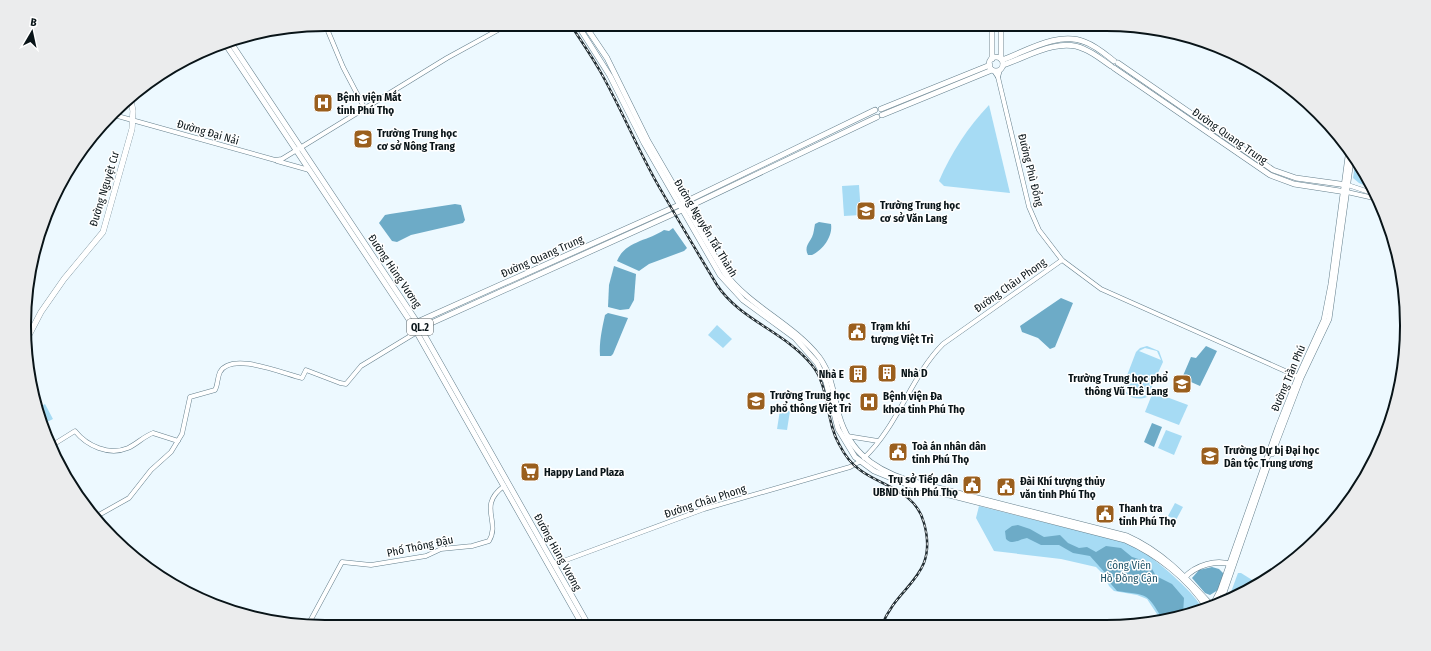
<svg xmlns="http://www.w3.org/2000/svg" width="1431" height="651" viewBox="0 0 1431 651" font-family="'Fira Sans Condensed',sans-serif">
	<rect width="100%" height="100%" fill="#edf9ff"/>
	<!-- green -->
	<g fill="#a6dbf4" fill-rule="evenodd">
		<path d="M989,105L1010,193L944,186L939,181C951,153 968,127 989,105Z"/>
		<polygon points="1356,157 1356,158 1373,189 1359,183 1353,178"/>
		<polygon points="859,185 861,215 844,216 842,186"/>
		<polygon points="717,325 732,339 723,348 708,335"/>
		<path d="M1147,346L1159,351L1163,362L1147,397C1137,401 1124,397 1123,386L1136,352L1140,348ZM1145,348L1157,351L1161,360L1139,351ZM1125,385L1147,394C1140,399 1132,397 1126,392Z"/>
		<polygon points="1153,392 1188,405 1179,425 1145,412"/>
		<polygon points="45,404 53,419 41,425 37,409"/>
		<polygon points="780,410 790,411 787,430 777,429"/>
		<polygon points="1166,430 1182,436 1174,455 1158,448"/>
		<polygon points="1175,503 1183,507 1176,520 1168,516"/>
		<path d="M979,506L1124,542C1131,546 1139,549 1146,554C1159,562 1198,596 1202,609L1161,620L1147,599L1137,595L1114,591L1109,586L1104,575L1096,567L1061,559L994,551L976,518Z"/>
		<polygon points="1238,573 1241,573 1257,583 1228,600"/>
	</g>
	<!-- water -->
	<g fill="#6dabc7">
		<polygon points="455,204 461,205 465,220 463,223 411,235 397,242 392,241 379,223 385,215 390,214"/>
		<path d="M819,222L831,224C833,236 823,250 812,255H808C804,247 809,243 812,237C814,233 814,228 815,224Z"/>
		<path d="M673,228L687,248L684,251L649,264L639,271L617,261C625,241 648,241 664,230L669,231Z"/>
		<polygon points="614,266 636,274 634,300 629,309 620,310 608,307 609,285"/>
		<polygon points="1061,298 1073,303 1055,347 1050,349 1038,338 1022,332 1020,326"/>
		<path d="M608,313L628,318L613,354L611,356H600C599,342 602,329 605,315Z"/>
		<polygon points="1206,346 1217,351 1200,386 1182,378 1191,357 1196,358"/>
		<polygon points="1152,423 1162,427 1154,447 1144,442"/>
		<path d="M1018,525L1030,529L1044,537L1060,535L1068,543L1079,548L1087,547L1096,552L1106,546L1121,548L1132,557L1148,562L1156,576L1172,584L1184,598L1183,614L1163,620C1146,591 1148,596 1117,591L1111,584L1107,575L1090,556L1073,553L1059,545H1041L1027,538C1019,539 1013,546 1006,539L1005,531L1012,526Z"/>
		<polygon points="1212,567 1219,569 1224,574 1218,590 1210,595 1205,593 1192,578 1199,570"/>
	</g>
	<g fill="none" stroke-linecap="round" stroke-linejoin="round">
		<defs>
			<g id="minor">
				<polyline points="325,24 343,67 365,109"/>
				<polyline points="994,71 998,77 1029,207 1039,230 1062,260"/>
				<polyline points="998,77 1000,70"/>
				<polyline points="114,115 275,160 282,159 447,58 509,24"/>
				<polyline points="277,161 309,170"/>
				<polyline points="1348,185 1375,194"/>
				<polyline points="1347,192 1378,199"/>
				<polyline points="847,436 878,441"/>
				<path d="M51,446L75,431C87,446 109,456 128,448C137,444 144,436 153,433L178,441"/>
				<path d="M864,458C898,426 911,376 943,344L1062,260L1101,289L1301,378"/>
				<path d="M97,516L129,498L151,470L171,452L182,434L190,397L215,390C218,385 217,378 220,372C232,351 284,374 302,378L306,370L340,383L346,384L361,366L417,332"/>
				<polyline points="553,562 558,563 704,509 850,467 859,462"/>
				<path d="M308,625L342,562L371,565L426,556L441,549L472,546L489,541C501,521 477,506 504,486"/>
			</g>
			<g id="major">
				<path d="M577,24L610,76L644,143L720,275L743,300L795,338L817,363L826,382L838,429L855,457L874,471L906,484L1125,540C1156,554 1188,578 1207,608"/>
				<path d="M584,24L607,58L648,141L724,272C750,307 792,323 819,357C830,372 833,390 837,408C846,448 870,468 907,480L1127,536C1163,552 1186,578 1212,606L1220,591L1278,427L1298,377L1324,320L1331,284L1349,149"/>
				<polyline points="992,24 992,59"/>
				<polyline points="1001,24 1001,59"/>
				<polyline points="229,40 417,322 589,626"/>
				<polyline points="224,42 412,324 583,626"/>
				<circle cx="996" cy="64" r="7"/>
				<path d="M1002,60C1027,51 1058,31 1085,42C1096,46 1105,54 1114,61"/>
				<polyline points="1118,63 1273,170 1296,178 1347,185"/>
				<path d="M1003,65C1027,57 1059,37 1084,49C1094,53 1102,60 1111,66"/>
				<polyline points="1114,68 1270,175 1294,184 1346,192"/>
				<polyline points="881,109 990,65"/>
				<polyline points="882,115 992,70"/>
				<polyline points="683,203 875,110"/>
				<polyline points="686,208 877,117"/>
				<polyline points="415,323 679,205"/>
				<polyline points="418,329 682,210"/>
				<polyline points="1272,454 1301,378 1329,319 1352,153"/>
				<path d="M1184,578C1196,565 1216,559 1233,565"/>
				<polyline points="1220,604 1268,465"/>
			</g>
			<polyline id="highway" points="28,337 41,312 64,279 103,232 132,129 133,111 130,96"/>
		</defs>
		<!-- minor casing -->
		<use href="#minor" stroke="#647f8c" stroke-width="5"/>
		<!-- major casing -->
		<use href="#major" stroke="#647f8c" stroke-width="6"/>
		<!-- highway casing -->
		<use href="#highway" stroke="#647f8c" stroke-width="6"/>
		<!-- minor -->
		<use href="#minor" stroke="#fff" stroke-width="4"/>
		<!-- major -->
		<use href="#major" stroke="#fff" stroke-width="5"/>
		<!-- highway -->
		<use href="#highway" stroke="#fff" stroke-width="5.5"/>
		<defs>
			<path id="rail" d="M570,24C580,39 591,55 600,71C621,108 637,148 658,185C677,218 697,252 717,285C740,320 785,332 811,364C830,386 825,420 839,444C844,454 851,464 860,470C883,487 916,491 924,523C939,577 898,584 882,625"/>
		</defs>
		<!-- rail casing -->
		<use href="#rail" stroke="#232e33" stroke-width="2.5"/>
		<!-- rail -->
		<use href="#rail" stroke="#fff" stroke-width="1" stroke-dasharray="3" stroke-linecap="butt"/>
	</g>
	<!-- icons -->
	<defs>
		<symbol id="hospital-square" viewBox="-11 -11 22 22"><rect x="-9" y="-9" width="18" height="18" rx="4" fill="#9a5f1e" stroke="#fff"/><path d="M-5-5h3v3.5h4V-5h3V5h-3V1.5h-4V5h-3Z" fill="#fff"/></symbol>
		<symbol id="school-square" viewBox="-11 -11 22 22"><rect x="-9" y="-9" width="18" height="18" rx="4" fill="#9a5f1e" stroke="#fff"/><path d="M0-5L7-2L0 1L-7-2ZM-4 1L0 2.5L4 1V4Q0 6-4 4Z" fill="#fff"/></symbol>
		<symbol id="civic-square" viewBox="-11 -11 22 22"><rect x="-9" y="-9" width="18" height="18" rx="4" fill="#9a5f1e" stroke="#fff"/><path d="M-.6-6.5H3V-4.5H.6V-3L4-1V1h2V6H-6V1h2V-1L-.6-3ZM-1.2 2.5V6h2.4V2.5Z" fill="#fff"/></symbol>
		<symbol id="building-square" viewBox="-11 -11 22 22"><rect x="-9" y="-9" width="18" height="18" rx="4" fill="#9a5f1e" stroke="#fff"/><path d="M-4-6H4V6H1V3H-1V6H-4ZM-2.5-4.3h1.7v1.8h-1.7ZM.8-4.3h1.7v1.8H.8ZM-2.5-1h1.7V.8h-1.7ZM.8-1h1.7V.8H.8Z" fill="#fff"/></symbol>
		<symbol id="supermarket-square" viewBox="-11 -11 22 22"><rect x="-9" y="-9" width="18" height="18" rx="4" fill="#9a5f1e" stroke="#fff"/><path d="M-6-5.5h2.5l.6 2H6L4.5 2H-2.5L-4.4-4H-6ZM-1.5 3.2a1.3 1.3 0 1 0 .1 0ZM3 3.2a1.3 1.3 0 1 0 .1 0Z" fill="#fff"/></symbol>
	</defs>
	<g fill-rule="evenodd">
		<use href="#hospital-square" x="312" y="92" width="22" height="22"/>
		<use href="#school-square" x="352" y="128" width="22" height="22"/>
		<use href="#school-square" x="855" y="200" width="22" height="22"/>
		<use href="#civic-square" x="846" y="321" width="22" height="22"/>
		<use href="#building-square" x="876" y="362" width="22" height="22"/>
		<use href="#building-square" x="847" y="363" width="22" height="22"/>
		<use href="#school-square" x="1171" y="373" width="22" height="22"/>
		<use href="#school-square" x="745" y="390" width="22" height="22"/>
		<use href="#hospital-square" x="858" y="391" width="22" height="22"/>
		<use href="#civic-square" x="887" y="441" width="22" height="22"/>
		<use href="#school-square" x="1199" y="445" width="22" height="22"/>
		<use href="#supermarket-square" x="519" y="461" width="22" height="22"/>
		<use href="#civic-square" x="961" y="474" width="22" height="22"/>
		<use href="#civic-square" x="995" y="476" width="22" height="22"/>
		<use href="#civic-square" x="1094" y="503" width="22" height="22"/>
	</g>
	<g text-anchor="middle" stroke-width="3" stroke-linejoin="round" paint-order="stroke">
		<!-- shield labels -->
		<rect fill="#fff" stroke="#535a5d" stroke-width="1" x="407" y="319" width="26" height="16" rx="3"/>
		<g font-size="10" font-weight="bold" fill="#091418">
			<text x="420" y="331">QL.2</text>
		</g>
		<!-- poi labels -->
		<g font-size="11" font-weight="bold" fill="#091418" stroke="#fff" text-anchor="start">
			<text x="337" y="101">Bệnh viện Mắt<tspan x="337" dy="13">tỉnh Phú Thọ</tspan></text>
			<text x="377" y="137">Trường Trung học<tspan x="377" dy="13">cơ sở Nông Trang</tspan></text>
			<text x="880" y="209">Trường Trung học<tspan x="880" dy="13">cơ sở Văn Lang</tspan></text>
			<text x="871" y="330">Trạm khí<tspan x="871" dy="13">tượng Việt Trì</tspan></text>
			<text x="901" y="377">Nhà D</text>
			<text x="844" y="378" text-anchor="end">Nhà E</text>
			<text x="1168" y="382" text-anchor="end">Trường Trung học phổ<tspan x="1168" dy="13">thông Vũ Thê Lang</tspan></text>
			<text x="770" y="399">Trường Trung học<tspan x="770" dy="13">phổ thông Việt Trì</tspan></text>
			<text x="883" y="400">Bệnh viện Đa<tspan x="883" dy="13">khoa tỉnh Phú Thọ</tspan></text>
			<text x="912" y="450">Toà án nhân dân<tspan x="912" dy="13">tỉnh Phú Thọ</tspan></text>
			<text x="1224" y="454">Trường Dự bị Đại học<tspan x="1224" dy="13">Dân tộc Trung ương</tspan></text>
			<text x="544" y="476">Happy Land Plaza</text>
			<text x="958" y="483" text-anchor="end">Trụ sở Tiếp dân<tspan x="958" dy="13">UBND tỉnh Phú Thọ</tspan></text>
			<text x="1020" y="485">Đài Khí tượng thủy<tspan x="1020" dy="13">văn tỉnh Phú Thọ</tspan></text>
			<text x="1119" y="512">Thanh tra<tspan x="1119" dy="13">tỉnh Phú Thọ</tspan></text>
		</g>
		<!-- street labels -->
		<g font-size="11" fill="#091418" stroke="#fff">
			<text transform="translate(208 132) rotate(16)" y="4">Đường Đại Nải</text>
			<text transform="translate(1230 136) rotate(35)" y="4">Đường Quang Trung</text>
			<text transform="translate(1031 170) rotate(76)" y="4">Đường Phù Đổng</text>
			<text transform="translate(104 189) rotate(-73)" y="4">Đường Nguyệt Cư</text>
			<text transform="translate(706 228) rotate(59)" y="4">Đường Nguyễn Tất Thành</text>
			<text transform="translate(542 256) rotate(-24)" y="4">Đường Quang Trung</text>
			<text transform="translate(395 271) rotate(56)" y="4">Đường Hùng Vương</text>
			<text transform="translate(1010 285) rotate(-35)" y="4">Đường Châu Phong</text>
			<text transform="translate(1288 378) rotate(-67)" y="4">Đường Trần Phú</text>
			<text transform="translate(705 501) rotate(-18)" y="4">Đường Châu Phong</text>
			<text transform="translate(420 546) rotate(-12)" y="4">Phố Thông Đậu</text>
			<text transform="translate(558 552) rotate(61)" y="4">Đường Hùng Vương</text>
		</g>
		<!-- park labels -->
		<g font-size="11" fill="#215469" stroke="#fff">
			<text x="1129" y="569">Công Viên<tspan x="1129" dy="13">Hồ Đồng Cận</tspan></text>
		</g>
	</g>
	<!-- crop -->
	<path d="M0 0H1431V651H0ZM325 31H1106A294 294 0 0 1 1400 325V326A294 294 0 0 1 1106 620H325A294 294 0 0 1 31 326V325A294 294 0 0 1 325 31Z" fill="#ebeced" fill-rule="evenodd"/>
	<path fill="none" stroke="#091418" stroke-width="2" d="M325 31H1106A294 294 0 0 1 1400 325V326A294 294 0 0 1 1106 620H325A294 294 0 0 1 31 326V325A294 294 0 0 1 325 31Z"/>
	<!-- north arrow -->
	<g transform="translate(32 32) rotate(9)" stroke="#ffffff" stroke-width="3" paint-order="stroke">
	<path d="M0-3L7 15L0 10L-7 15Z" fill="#091418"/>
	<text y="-6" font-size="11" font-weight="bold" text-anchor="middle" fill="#091418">B</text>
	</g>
</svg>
